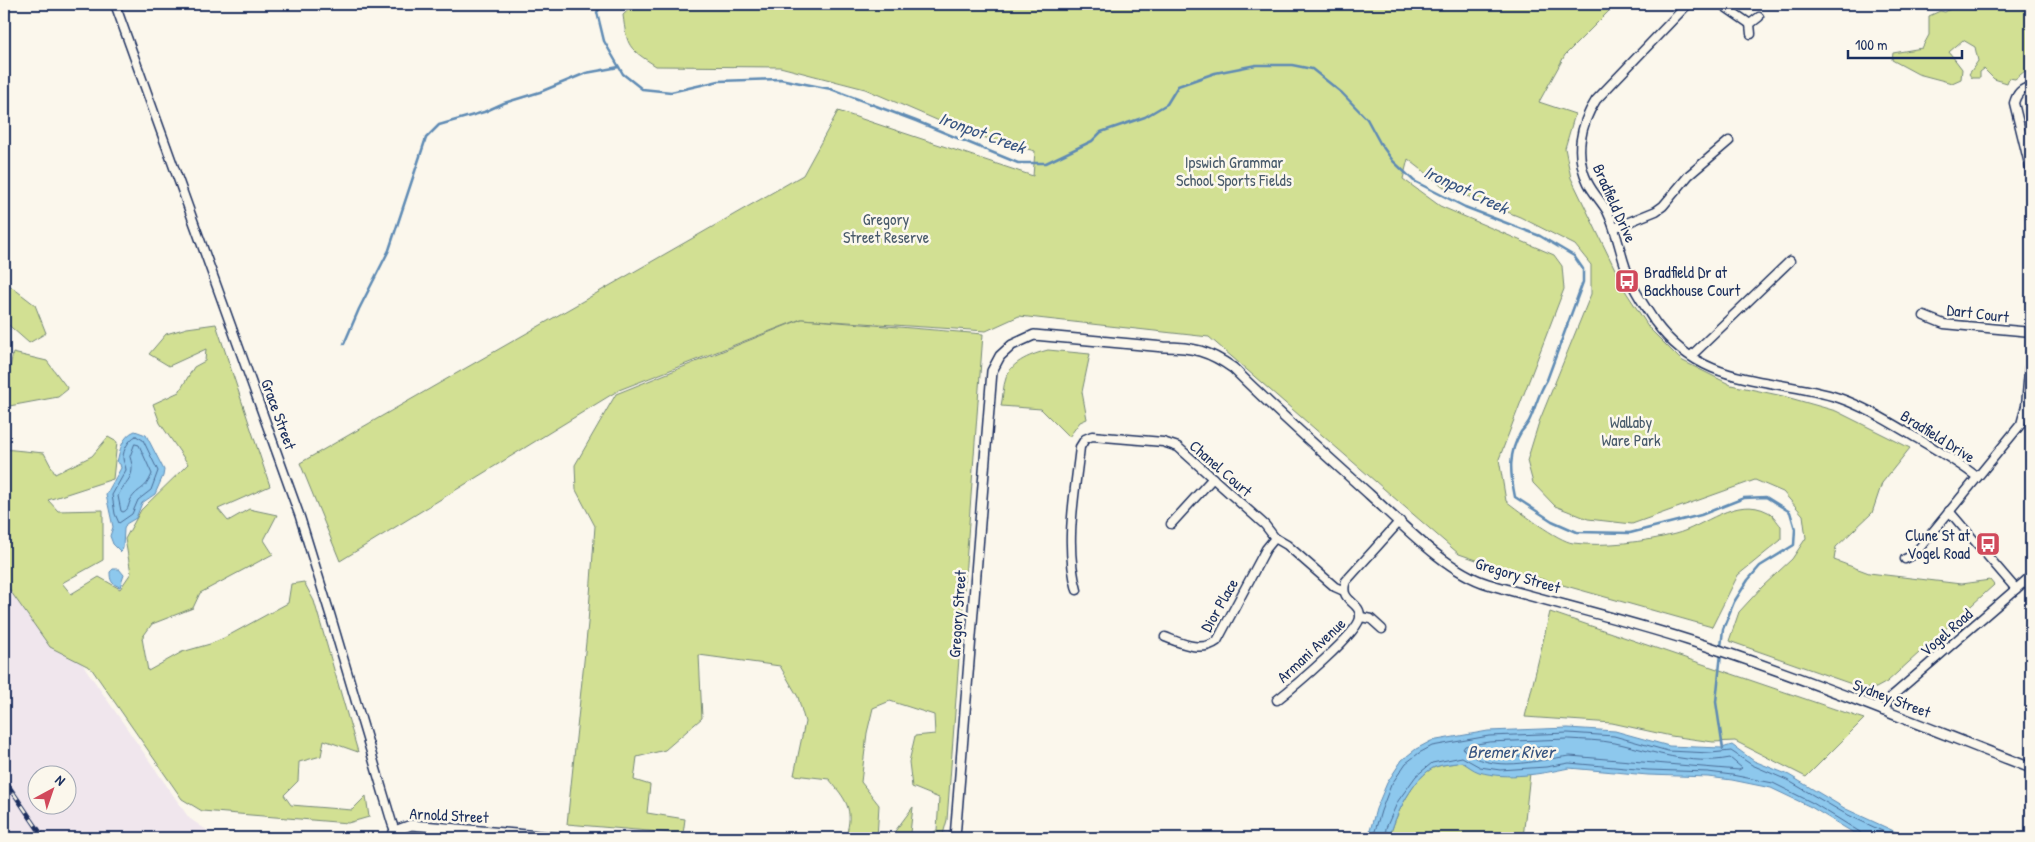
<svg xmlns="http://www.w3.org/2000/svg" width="2035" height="842" viewBox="0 0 2035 842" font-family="'Patrick Hand',sans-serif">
	<rect width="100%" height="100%" fill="#fbf7ec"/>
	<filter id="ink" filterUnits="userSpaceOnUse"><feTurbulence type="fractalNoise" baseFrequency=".02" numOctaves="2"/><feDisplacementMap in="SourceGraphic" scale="10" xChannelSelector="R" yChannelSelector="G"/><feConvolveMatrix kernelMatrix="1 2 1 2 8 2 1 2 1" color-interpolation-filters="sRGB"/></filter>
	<g filter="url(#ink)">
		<!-- built -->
		<path fill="#f0e6ed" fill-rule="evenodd" d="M4,551L189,818L208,831L214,838H4ZM38,774H68V804H38Z"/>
		<!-- green -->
		<g fill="#d2e093" stroke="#768878">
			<path d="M635,4H1616L1565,55L1539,102L1575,114L1565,148L1571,178L1626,292L1650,329L1681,360L1731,385L1783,396L1836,411L1910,448L1882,483L1872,513L1836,547L1834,560L1869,573L1961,584L1990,580L1994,585L1887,682L1876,688H1863L1729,641L1739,612L1762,587L1792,559L1806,538L1803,515L1783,492L1755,480L1632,524L1588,519L1555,506L1533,483L1527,461L1539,422L1591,294V265L1575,245L1520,217L1444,187L1408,159L1403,179L1440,206L1554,255L1562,266L1564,289L1499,459L1506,501C1519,511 1558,541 1573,543C1604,547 1645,542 1675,534C1704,527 1736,495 1768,512C1773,514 1777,522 1781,526V540L1738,575L1712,627L1488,564L1459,554L1209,337L1019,316L986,331L801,319L619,390L340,561L300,463L803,175L838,111L1033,176L1035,151L967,133L865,89L780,67L656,66C628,48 627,47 623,15Z"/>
			<polygon points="1971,4 2031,4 2031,70 2025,71 2015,79 2009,78 2007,83 1994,79 1984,69 1980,72 1980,78 1972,78 1969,74 1978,61 1975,47 1963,40 1949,52 1962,69 1961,79 1952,83 1918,74 1892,60 1893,53 1922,48 1929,35 1929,16 1940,11 1945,12 1957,5 1964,7"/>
			<polygon points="4,281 35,305 46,333 29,343 4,321"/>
			<path d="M802,319L983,334L947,820L942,838H926L937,830L939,798L912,787L909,762L915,736L935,734L934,715L890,701L873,708L867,733L861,782L879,805L877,838H808V835L846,836C854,808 846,800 829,779L794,775L805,722L798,697L780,666L699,655L702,718L665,750L637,757L634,780L650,785L647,813L685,819L683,834L567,824L588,623L595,526L576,490L575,465L616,394Z"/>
			<polygon points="216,324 270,486 218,509 228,521 249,509 277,515 264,540 273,554 200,593 193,608 152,624 142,638 148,671 182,652 210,644 224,638 288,603 291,584 304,582 314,601 358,752 324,740 321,756 299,762 298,781 284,795 291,805 352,810 366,796 369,817 348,823 202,811 182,799 91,668 50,647 4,582 4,449 44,453 55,474 92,456 108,437 117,442 113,479 48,500 58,511 103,510 103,560 62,583 71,594 99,577 120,589 131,573 125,539 141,510 188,464 160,423 153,404 179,392 194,367 205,361 206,349 169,366 149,354 166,334 187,328"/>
			<path d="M1048,350L1090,354L1082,392L1087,419L1080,422L1069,437L1041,409L1001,406C1003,397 1003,386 1006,378C1011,361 1033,354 1048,350Z"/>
			<polygon points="13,353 47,361 68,389 58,397 4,407 4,372 9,372"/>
			<polygon points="1550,612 1864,719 1806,777 1735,741 1713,742 1671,736 1612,723 1525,717"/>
			<path d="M1462,762C1487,777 1502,775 1530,773L1523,838H1390C1393,818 1415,775 1435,767C1443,764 1453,764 1462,762Z"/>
			<polygon points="913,807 910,833 918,838 890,838"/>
		</g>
		<!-- water -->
		<g fill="#8dc8ed" stroke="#5f8bb4">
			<path d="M135,431L146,435L164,470L163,476L155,494L142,503L136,518L126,524L124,529L123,547L121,552L113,544L110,536L113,527L106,495L121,468L120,464L117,462C120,450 122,436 135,431Z"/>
			<path d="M113,569H119L124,575L120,587C111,584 110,580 110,572Z"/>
			<path d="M1568,728L1615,731L1669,746L1722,748L1732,745L1754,761L1789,775L1846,809L1909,838H1862L1811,807L1771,788L1732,780L1708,777L1648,775L1569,768C1541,774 1507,780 1479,772C1473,770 1467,765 1462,762C1453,764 1443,764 1435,767C1415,775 1393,818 1390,838H1368L1376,809L1387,783L1402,760L1416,749L1431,741L1488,731Z"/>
		</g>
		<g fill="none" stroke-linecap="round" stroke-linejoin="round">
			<!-- shore -->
			<g stroke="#496c97" stroke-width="1">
				<path d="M136,436L143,440L158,471L151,490L138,500L132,514L119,523L115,514L112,495L126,470C126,466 123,462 123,458C123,450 129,439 136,436Z"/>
				<path d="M135,444L139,445L152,474C145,491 139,487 131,499C128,505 129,510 123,512L121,511L118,496C125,480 137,478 130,457Z"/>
				<path d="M1568,739C1583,740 1600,740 1615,743C1652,751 1691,766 1730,758L1742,768L1739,770L1570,756C1536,760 1491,775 1463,749L1465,746L1489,742Z"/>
				<path d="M1552,747L1554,749V751C1536,757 1511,758 1492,755L1491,752L1493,750Z"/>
				<polyline points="1373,838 1381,811 1391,785 1406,763 1419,753 1432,746 1489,736 1568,733 1614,736 1668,751 1711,753 1731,751 1752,765 1787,780 1844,813 1897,838"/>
				<polyline points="1385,838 1386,828 1398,801 1416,776 1432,763 1462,757 1480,767 1500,770 1546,767 1569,763 1648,770 1708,772 1732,775 1773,783 1813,803 1860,832 1863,838"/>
			</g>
			<!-- stream -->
			<g stroke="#5f8bb4" stroke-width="2.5">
				<path d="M604,4L597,12L604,41L623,74L642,89L671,92L719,81L780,79L831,89L916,121L1018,163H1046L1092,141L1101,132L1145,117L1167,104L1178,86L1215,73L1256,65H1292L1312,69L1342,93L1367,119L1380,143L1393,161L1414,181L1465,207L1540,236L1574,256L1583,269V282L1547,380C1539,392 1536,406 1530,419C1528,424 1524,428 1521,432C1508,453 1510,473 1515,497L1552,521L1577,532L1630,533L1701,515L1744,498L1766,497L1790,512L1795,529L1794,545L1760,566L1748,580L1734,602L1723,629L1721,647"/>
				<polyline points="344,344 359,309 389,250 426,138 439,125 484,112 504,103 540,92 586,73 619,67"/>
				<polyline points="1721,653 1716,702 1723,749"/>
			</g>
			<defs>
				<g id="minor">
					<polyline points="115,4 300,517 330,614 392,823 395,831"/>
					<path d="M1688,4L1596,100C1580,125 1574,155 1588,183C1593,193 1601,201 1607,211C1619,235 1621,263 1633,286C1639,298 1648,311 1655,322C1704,389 1770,376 1839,398C1865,407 1889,422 1913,436C1935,449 1957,461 1977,477"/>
					<polyline points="1721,4 1750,24"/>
					<polyline points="1751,34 1750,24 1759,17"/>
					<path d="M2031,86C2021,89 2017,93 2014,103L2031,172"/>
					<polyline points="1614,228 1656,211 1663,206 1689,175 1729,141"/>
					<polyline points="1924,316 1944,324 2031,332"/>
					<polyline points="1691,356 1790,261"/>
					<polyline points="1949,511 2016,589"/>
					<polyline points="1171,524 1213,478"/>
					<polyline points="1905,559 1913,555 1922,545 2021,424 2026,406 2031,347"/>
					<path d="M1077,590C1064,545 1075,494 1080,447L1085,439L1092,436L1163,442L1178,447L1265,525L1275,538L1287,545L1335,587L1344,591"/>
					<polyline points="1361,617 1371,619 1382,629"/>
					<path d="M1165,637C1181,643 1201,653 1217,641L1266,549L1275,538"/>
					<path d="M1277,700C1291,689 1360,632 1360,617C1361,601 1338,602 1346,581L1400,521"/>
					<polyline points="1883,711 1891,697 2031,576"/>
				</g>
				<g id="major">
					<polyline points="390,838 395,831 411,825 561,838"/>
					<path d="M955,838L992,371L1000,356L1012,345L1034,335L1164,347C1193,347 1209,351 1233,368C1277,412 1324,453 1370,495C1402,524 1447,572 1488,584C1554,603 1622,619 1688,640C1804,677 1917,724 2031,768"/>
				</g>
			</defs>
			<!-- minor casing -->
			<use href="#minor" stroke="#1b2f5e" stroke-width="11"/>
			<!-- major casing -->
			<use href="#major" stroke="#1b2f5e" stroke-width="12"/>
			<!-- minor -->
			<use href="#minor" stroke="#fbf7ec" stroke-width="8"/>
			<!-- major -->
			<use href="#major" stroke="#fbf7ec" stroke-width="9"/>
			<defs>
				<polyline id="rail" points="4,779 44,838"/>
			</defs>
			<!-- rail casing -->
			<use href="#rail" stroke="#1b2f5e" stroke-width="4.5"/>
			<!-- rail -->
			<use href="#rail" stroke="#fbf7ec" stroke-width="2.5" stroke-dasharray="8" stroke-linecap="butt"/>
		</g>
	</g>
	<!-- icons -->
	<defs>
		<symbol id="bus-square" viewBox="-11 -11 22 22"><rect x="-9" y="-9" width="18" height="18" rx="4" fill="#d1495b" stroke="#fbf7ec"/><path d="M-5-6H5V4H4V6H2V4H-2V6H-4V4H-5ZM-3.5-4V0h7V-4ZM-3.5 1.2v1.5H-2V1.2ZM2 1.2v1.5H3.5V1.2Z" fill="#fff"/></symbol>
	</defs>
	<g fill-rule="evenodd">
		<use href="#bus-square" x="1613" y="267" width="28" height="28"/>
		<use href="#bus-square" x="1974" y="530" width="28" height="28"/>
	</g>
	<g text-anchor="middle" stroke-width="5" stroke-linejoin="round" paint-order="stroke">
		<!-- park labels -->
		<g font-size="16" fill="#495b6b" stroke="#fbf7ec">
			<text x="1234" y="168">Ipswich Grammar<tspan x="1234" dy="18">School Sports Fields</tspan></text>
			<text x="886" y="225">Gregory<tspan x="886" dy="18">Street Reserve</tspan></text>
			<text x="1631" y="428">Wallaby<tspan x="1631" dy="18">Ware Park</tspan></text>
		</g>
		<!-- street labels -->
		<g font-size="16" fill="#1b2f5e" stroke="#fbf7ec">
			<text transform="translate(1615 203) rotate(66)" y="6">Bradfield Drive</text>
			<text transform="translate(1978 313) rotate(7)" y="6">Dart Court</text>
			<text transform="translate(279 414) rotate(70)" y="6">Grace Street</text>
			<text transform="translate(1938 436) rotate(32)" y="6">Bradfield Drive</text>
			<text transform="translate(1221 468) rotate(41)" y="6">Chanel Court</text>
			<text transform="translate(1518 575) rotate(17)" y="6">Gregory Street</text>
			<text transform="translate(1219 605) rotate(-60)" y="6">Dior Place</text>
			<text transform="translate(957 614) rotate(-86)" y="6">Gregory Street</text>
			<text transform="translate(1946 632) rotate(-41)" y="6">Vogel Road</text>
			<text transform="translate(1311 650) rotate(-43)" y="6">Armani Avenue</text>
			<text transform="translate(1892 698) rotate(21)" y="6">Sydney Street</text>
			<text transform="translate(449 815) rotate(3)" y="6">Arnold Street</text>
		</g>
		<!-- poi labels -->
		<g font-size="16" fill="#1b2f5e" stroke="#fbf7ec" text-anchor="start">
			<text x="1644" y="278">Bradfield Dr at<tspan x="1644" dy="18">Backhouse Court</tspan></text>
			<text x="1970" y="541" text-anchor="end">Clune St at<tspan x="1970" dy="18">Vogel Road</tspan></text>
		</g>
		<!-- water labels -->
		<g font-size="18" font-style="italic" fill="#385582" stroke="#fbf7ec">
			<text transform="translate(982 133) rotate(20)" y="6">Ironpot Creek</text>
			<text transform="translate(1466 190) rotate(25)" y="6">Ironpot Creek</text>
			<text x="1511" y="758">Bremer River</text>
		</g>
	</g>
	<!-- margin -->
	<rect width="2035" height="842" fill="none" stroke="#fbf7ec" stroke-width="20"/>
	<rect x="10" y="10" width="2015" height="822" fill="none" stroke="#1b2f5e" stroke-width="2" filter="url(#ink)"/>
	<!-- north arrow -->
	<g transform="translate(52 790) rotate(40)"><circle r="24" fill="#fbf7ec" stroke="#a1a7b3"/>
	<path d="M0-4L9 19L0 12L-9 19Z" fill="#d1495b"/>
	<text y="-8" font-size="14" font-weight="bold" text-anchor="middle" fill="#1b2f5e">N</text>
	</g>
	<!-- scale -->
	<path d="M1848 50v8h114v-8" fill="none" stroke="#1b2f5e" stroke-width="2.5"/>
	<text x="1855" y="50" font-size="15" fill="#1b2f5e" stroke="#fbf7ec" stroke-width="4" paint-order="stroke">100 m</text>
</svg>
